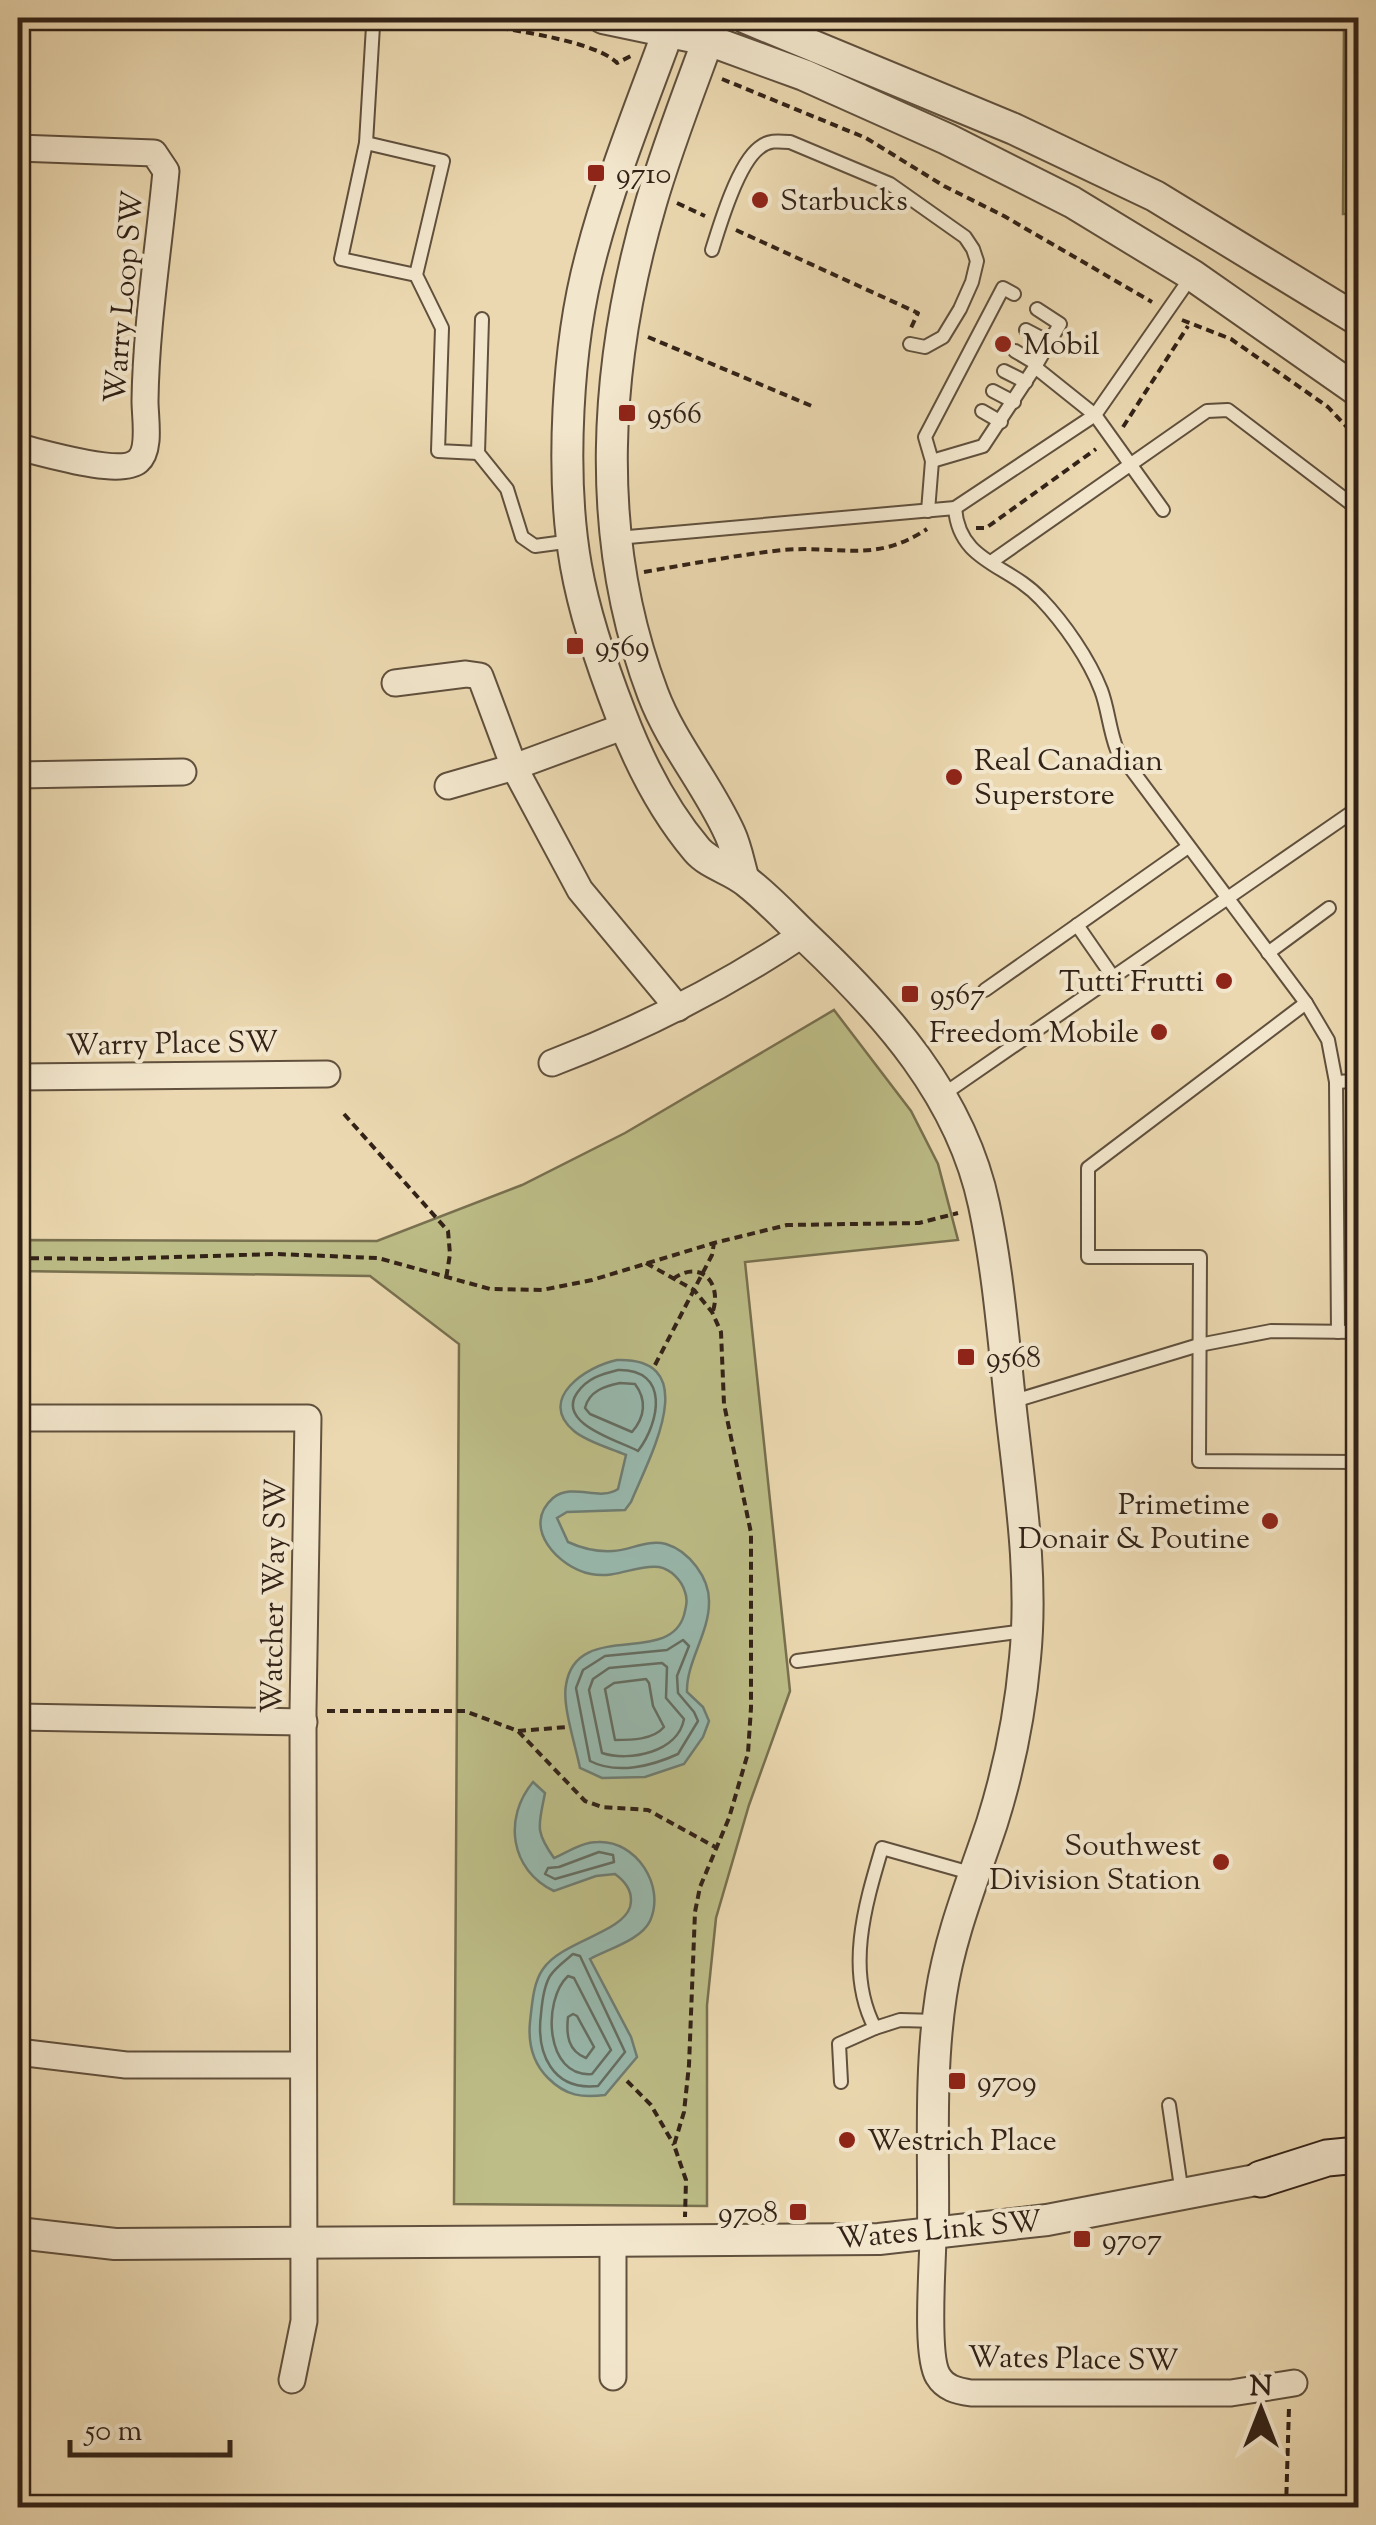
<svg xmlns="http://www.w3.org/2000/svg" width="1376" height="2525" viewBox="0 0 1376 2525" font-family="'Sorts Mill Goudy',serif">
	<rect width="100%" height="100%" fill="#ebd8b0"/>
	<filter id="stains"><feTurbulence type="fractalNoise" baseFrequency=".002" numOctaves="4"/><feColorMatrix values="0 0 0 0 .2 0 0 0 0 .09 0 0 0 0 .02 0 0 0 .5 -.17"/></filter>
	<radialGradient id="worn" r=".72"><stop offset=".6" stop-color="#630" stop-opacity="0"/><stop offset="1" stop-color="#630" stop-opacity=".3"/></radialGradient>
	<!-- green -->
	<g fill="#bdbd87" stroke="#78704f" stroke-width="2.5">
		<polygon points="1344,18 1358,18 1358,214 1343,214"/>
		<polygon points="834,1010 911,1111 938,1164 958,1240 745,1262 790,1691 749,1805 716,1918 707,2005 707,2206 454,2204 459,1344 370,1276 18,1271 18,1240 377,1241 522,1185 625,1133"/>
	</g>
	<!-- water -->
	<g fill="#98b9ae" stroke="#6f7d72" stroke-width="2.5">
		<path d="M617,1360C706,1357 648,1460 631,1502L625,1510L567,1512L557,1518L568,1542C583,1549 596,1552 613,1551C631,1550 648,1539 666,1544C689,1551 710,1578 709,1603C709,1633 686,1663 687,1692L703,1707L709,1721L703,1737L684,1764L645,1777L602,1778L580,1768C576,1747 562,1706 566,1685C576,1619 669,1667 684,1615C686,1607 688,1600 685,1592C682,1581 671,1569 659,1567C637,1564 617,1579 591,1574C559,1568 520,1527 553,1498C573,1482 599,1502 618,1489L626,1455C610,1448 587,1442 574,1431C536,1399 587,1366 617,1360Z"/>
		<path d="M533,1782L545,1793C539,1825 534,1830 554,1858C568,1852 582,1842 598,1842C636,1840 666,1886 650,1921C641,1940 608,1949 590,1959L631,2037L637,2057L605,2095C582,2098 566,2096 548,2078C533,2063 528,2043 530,2022C532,2005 533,1983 543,1969C562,1941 622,1933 630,1907C634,1892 626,1882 615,1874L596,1876L554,1891C510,1870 503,1818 533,1782Z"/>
	</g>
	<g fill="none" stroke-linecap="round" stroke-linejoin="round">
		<!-- shore -->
		<g stroke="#656e62" stroke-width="2.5">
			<path d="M618,1370C670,1369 660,1422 638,1451C620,1441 556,1424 577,1393C587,1378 602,1374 618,1370Z"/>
			<path d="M620,1383L635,1384C647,1400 645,1417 632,1432L590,1414L585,1408C589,1391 605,1386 620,1383Z"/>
			<path d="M683,1640L689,1646L677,1676L678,1693L694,1712L698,1721L678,1754C652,1766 617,1775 590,1761L576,1688L583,1670L605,1656L667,1650Z"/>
			<path d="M662,1663L667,1667L666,1698L684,1719C678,1752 630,1762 602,1753L589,1690L593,1679L609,1668Z"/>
			<path d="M646,1679L649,1683L653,1706L664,1727C653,1740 631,1740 615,1740L605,1689L614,1683Z"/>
			<polygon points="599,1852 613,1855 614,1862 555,1879 545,1874 548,1868 559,1867"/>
			<path d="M573,1954L580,1956L625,2052L598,2086C552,2091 536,2053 541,2014C542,2002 544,1986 550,1976C555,1968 566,1960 573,1954Z"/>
			<path d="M568,1976L574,1978L611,2050L592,2074C545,2078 542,2000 568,1976Z"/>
			<path d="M573,2014L577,2016L594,2047L586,2058C568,2051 566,2035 568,2017Z"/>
		</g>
		<defs>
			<g id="service">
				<polyline points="366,143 373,26"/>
				<path d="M712,250C720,224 738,164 759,148C768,140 778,141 790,142L890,184L965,237L973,249L977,261L972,282L960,309L943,337L925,347L910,344"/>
				<polyline points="416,275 341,259 366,143 443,161 416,275 442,328 438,451 478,453"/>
				<polyline points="1037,309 1060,324 1035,367 1095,415 1163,510"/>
				<polyline points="482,319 478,453 507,489 522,537 535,546 572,541"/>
				<polyline points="1026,330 1049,342"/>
				<polyline points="1015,351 1037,364"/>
				<polyline points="1004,371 1026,382"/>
				<polyline points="993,391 1014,402"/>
				<polyline points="982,411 1001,422"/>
				<polyline points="932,461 983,446 1035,367"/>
				<path d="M955,508C959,563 1009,564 1041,599C1064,623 1089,659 1101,690C1108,708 1109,729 1117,750L1306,1003L1328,1040L1336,1082L1338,1332"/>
				<polyline points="928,511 932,461 925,437 1003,288 1014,294"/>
				<polyline points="617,538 955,508 1095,415 1191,277"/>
				<polyline points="991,562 1207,411 1228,410 1358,509"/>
				<polyline points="1353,891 1358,889"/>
				<polyline points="1077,925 1113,977"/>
				<polyline points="1268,953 1329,908"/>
				<polyline points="985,990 1188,847"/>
				<polyline points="1306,1003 1088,1168 1088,1257 1200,1257 1199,1461 1358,1462"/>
				<polyline points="1336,1082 1353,1081 1358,1086"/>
				<polyline points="941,1096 1358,808"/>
				<polyline points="1011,1402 1199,1345 1271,1331 1358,1332"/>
				<polyline points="797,1661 1025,1631"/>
				<polyline points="875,2028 900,2020 937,2021"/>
				<path d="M841,2082L839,2044L875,2028C845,1971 865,1905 882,1848L974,1874"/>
				<polyline points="1169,2105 1182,2194"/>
			</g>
			<g id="minor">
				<path d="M18,148L154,153L166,171C159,247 146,325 145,401C145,418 151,450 138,461C120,477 41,452 18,447"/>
				<polyline points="395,683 466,674 480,676 514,767 580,890 678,1008"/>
				<polyline points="18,775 183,772"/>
				<polyline points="448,786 514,767 625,726"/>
				<path d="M552,1063C641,1029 724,987 803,934"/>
				<polyline points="18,1077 327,1074"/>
				<polyline points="18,1418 308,1418 303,1711 304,2321 292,2380"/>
				<polyline points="18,1717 304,1722"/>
				<polyline points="18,2052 126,2065 303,2065"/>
				<path d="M933,2235C933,2263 925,2355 938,2376C945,2388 957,2391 971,2393H1231L1294,2383"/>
				<polyline points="613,2240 613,2377"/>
			</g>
			<g id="tertiary">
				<polyline points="603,18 708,40 804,75 947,139 1072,202 1192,275 1358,391"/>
				<path d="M673,18C645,96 612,175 591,256C567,345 560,475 576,566C585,617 602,666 621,715C639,762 664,811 697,850C710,865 732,869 747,882C769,899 788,920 808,939C886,1013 961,1096 984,1205C999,1275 1004,1348 1012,1419C1021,1498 1033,1579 1025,1658C1020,1714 1009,1769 992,1823C973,1880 950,1935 941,1995C929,2073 934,2156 933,2235"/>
				<path d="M716,18C694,79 669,141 651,203C604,364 593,536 653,694C672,744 708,785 730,834C736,847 739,863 743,877"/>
				<polyline points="746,18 1014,129 1155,196 1358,320"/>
				<polyline points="18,2233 115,2244 879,2239 1047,2220 1261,2179"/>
			</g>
			<polyline id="secondary" points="1261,2179 1327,2158 1358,2155"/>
		</defs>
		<!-- service casing -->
		<use href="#service" stroke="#60503d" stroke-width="16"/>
		<!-- minor casing -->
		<use href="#minor" stroke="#60503d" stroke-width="29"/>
		<!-- tertiary casing -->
		<use href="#tertiary" stroke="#60503d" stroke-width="34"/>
		<!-- secondary casing -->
		<use href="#secondary" stroke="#322217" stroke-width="39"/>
		<!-- path -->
		<g stroke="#322217" stroke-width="4" stroke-dasharray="8 5" stroke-linecap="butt">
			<path d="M423,18C463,23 592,36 617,63L631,56"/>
			<polyline points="722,79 866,138 944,186 1004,216 1152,302"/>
			<polyline points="677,203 705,216"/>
			<polyline points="736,230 918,313 911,328"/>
			<polyline points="1182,320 1231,339 1328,407 1358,439"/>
			<polyline points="648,337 814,407"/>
			<polyline points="1123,427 1188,326"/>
			<polyline points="976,528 986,528 1096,449"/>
			<path d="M644,572C690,564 737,555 783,550C840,545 874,564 927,529"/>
			<polyline points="344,1114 448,1231 450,1254 446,1279"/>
			<polyline points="18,1258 110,1259 276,1254 378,1258 490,1289 542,1290 592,1280 714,1243 787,1225 919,1223 958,1213"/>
			<polyline points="646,1263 694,1290 712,1312 721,1332 724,1404 751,1533 751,1708 748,1753 729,1818 700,1887 695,1912 689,2065 684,2112 674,2145 686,2180 685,2217"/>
			<path d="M673,1279C700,1259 722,1282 713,1311"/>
			<polyline points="655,1365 712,1255 714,1243"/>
			<polyline points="327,1711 465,1711 518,1731 585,1801 602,1807 648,1810 717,1848"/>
			<polyline points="518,1731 567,1727"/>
			<polyline points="627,2081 651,2105 674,2145"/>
			<polyline points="1286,2508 1289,2407"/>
		</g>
		<!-- service -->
		<use href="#service" stroke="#f2e6cc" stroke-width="12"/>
		<!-- minor -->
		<use href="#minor" stroke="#f2e6cc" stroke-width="25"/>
		<!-- tertiary -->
		<use href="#tertiary" stroke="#f2e6cc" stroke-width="30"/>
		<!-- secondary -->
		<use href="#secondary" stroke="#f2e6cc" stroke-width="35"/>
	</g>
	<!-- markers -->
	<g fill="#8f2418" stroke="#f2e6cc" stroke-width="4">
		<rect x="586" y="163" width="20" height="20" rx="5"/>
		<circle cx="760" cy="200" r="10"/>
		<circle cx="1003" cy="344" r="10"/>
		<rect x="617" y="403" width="20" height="20" rx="5"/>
		<rect x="565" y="636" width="20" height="20" rx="5"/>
		<circle cx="954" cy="777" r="10"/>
		<circle cx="1224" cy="981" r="10"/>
		<rect x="900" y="984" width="20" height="20" rx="5"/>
		<circle cx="1159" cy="1032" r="10"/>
		<rect x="956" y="1347" width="20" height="20" rx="5"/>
		<circle cx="1270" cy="1521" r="10"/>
		<circle cx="1221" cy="1862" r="10"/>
		<rect x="947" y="2071" width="20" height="20" rx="5"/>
		<circle cx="847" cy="2140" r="10"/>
		<rect x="788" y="2202" width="20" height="20" rx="5"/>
		<rect x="1072" y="2229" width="20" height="20" rx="5"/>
	</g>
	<g text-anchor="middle" stroke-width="8" stroke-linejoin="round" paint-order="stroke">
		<!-- poi labels -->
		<g font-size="30" fill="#322217" stroke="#f2e6cc" text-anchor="start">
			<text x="616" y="183">9710</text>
			<text x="780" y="210">Starbucks</text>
			<text x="1023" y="354">Mobil</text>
			<text x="647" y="423">9566</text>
			<text x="595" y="656">9569</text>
			<text x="974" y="770">Real Canadian<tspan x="974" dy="34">Superstore</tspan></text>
			<text x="1204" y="991" text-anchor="end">Tutti Frutti</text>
			<text x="930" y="1004">9567</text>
			<text x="1139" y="1042" text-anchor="end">Freedom Mobile</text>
			<text x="986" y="1367">9568</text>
			<text x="1250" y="1514" text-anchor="end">Primetime<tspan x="1250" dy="34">Donair &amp; Poutine</tspan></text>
			<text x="1201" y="1855" text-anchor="end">Southwest<tspan x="1201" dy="34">Division Station</tspan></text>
			<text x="977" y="2091">9709</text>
			<text x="867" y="2150">Westrich Place</text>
			<text x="778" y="2222" text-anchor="end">9708</text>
			<text x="1102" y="2249">9707</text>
		</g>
		<!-- street labels -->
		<g font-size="30" fill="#322217" stroke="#f2e6cc">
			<text transform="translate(123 297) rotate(-85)" y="10">Warry Loop SW</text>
			<text transform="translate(172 1043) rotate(-1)" y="10">Warry Place SW</text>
			<text transform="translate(273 1596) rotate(-89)" y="10">Watcher Way SW</text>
			<text transform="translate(939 2229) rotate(-5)" y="10">Wates Link SW</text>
			<text transform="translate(1073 2358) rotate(1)" y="10">Wates Place SW</text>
		</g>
	</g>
	<!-- margin -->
	<rect width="1376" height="2525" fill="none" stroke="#ebd8b0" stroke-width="60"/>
	<rect x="20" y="20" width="1336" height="2485" fill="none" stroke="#322217" stroke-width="5"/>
	<rect x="30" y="30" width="1316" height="2465" fill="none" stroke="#322217" stroke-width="2.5"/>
	<!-- north arrow -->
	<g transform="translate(1261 2410)" stroke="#f2e6cc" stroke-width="8" paint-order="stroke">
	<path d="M0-8L18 38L0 25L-18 38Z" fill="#322217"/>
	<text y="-15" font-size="28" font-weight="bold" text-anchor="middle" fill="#322217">N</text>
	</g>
	<!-- scale -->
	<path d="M70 2440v15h160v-15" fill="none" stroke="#322217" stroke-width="5"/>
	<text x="85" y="2440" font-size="30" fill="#322217" stroke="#f2e6cc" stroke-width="8" paint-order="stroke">50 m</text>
	<rect width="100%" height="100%" filter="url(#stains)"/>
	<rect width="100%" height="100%" fill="url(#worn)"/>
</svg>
